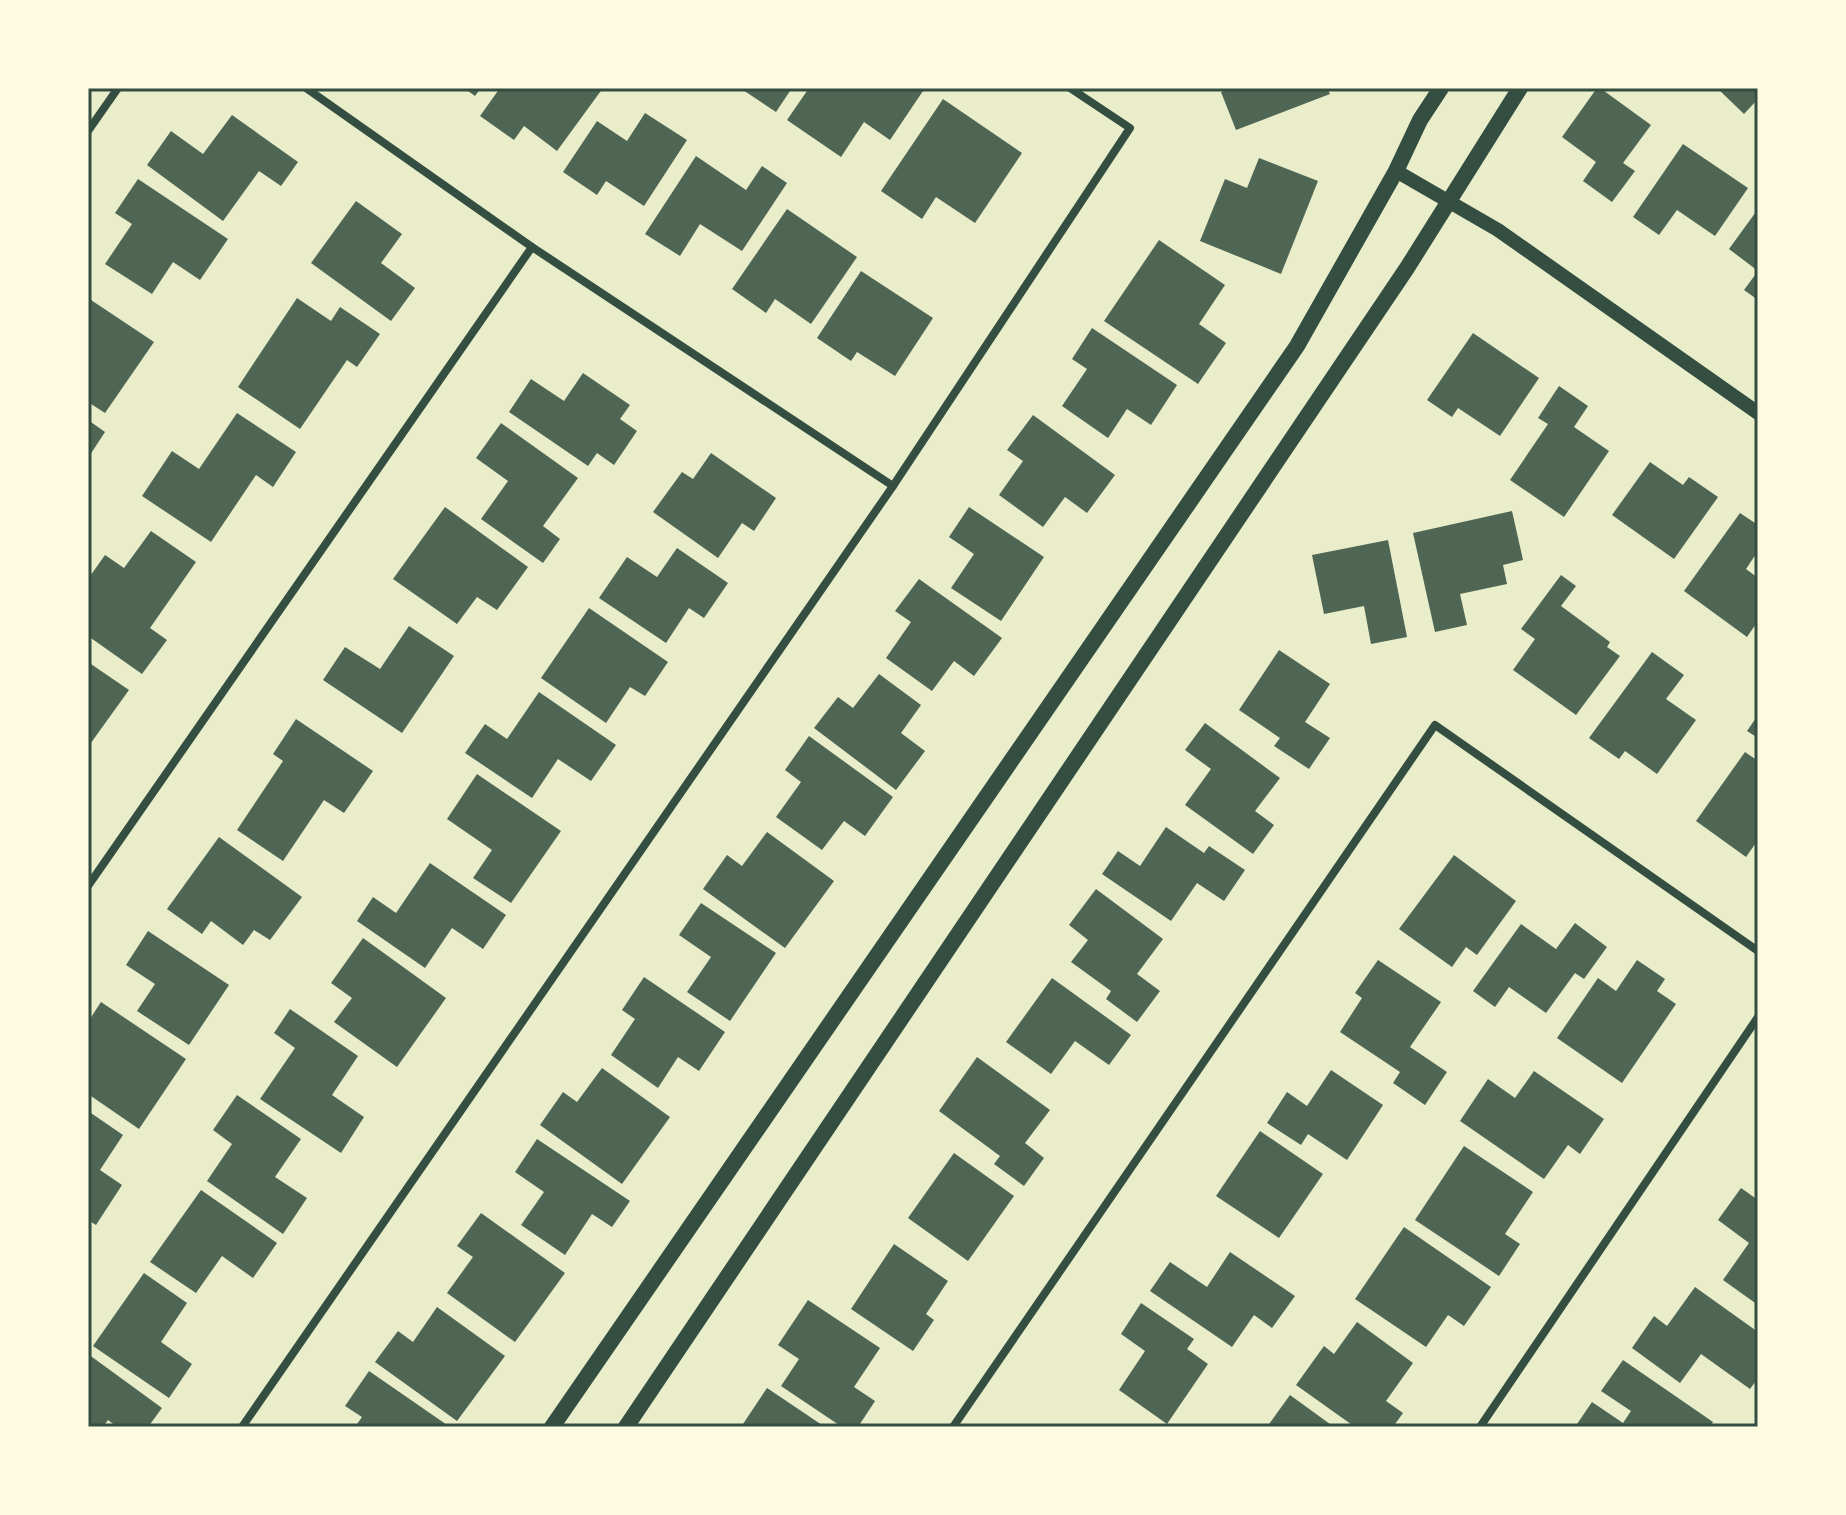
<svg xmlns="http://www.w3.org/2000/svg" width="1846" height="1515" viewBox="0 0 1846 1515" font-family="Lora,serif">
	<rect width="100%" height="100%" fill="#e9edc9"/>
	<!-- building -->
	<g fill="#4f6655">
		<polygon points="464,88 481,88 475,96"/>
		<polygon points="500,88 603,88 557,151 524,126 514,140 480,116"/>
		<polygon points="740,88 792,88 776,112"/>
		<polygon points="809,88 925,88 890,140 864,122 841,157 787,120"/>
		<polygon points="1232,88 1327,88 1330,94 1236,130 1221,92"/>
		<polygon points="1597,88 1600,88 1651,125 1623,163 1635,171 1612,202 1583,181 1596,162 1562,137"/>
		<polygon points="1717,88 1758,88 1758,99 1744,114"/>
		<polygon points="943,99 1022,153 975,223 936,197 922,219 881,191"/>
		<polygon points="645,113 687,140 644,206 606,181 597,195 563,172 597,121 627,141"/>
		<polygon points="232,115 298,162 281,186 259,171 223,221 147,165 171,131 203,154"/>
		<polygon points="1683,144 1748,188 1715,236 1677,210 1659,235 1633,217"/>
		<polygon points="696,156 746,190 762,166 787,183 742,251 700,224 680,256 645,234"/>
		<polygon points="1259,158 1318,181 1281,274 1200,241 1225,179 1247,188"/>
		<polygon points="138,179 228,239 200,280 173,262 152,294 105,264 132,224 115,213"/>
		<polygon points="356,201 402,234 381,263 415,288 391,321 311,263"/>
		<polygon points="787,209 857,257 811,324 775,299 766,313 732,289"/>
		<polygon points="1758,209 1758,300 1744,290 1758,271 1729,249"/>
		<polygon points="1159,240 1225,285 1199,324 1226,343 1198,384 1104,321"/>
		<polygon points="861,271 933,318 895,376 857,352 851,361 817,338"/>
		<polygon points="88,298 154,342 105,413 88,402"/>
		<polygon points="297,298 331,321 340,307 380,334 357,367 347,360 300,429 238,387"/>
		<polygon points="1092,328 1177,385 1151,425 1127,409 1108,438 1062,406 1087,369 1072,359"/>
		<polygon points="1473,333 1539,378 1500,436 1458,408 1452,417 1427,400"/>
		<polygon points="583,373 630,405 620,419 637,431 614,465 597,453 588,466 509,412 531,379 564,401"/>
		<polygon points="1559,386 1588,406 1574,427 1609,451 1564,517 1510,480 1548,424 1538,418"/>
		<polygon points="237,413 296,452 273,487 256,475 211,542 142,496 172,451 199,469"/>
		<polygon points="1033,415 1115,475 1087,513 1065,497 1043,527 999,495 1023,461 1007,450"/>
		<polygon points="88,420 105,432 88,458"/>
		<polygon points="501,423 578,478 543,526 560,539 543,563 481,519 508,481 476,458"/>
		<polygon points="711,453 776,498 754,531 742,523 718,558 653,512 682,472 693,479"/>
		<polygon points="1650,462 1683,485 1689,477 1718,497 1674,559 1612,515"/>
		<polygon points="445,507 528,567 497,610 477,597 457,624 393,579"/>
		<polygon points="969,507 1044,557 1001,621 951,588 974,554 949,537"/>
		<polygon points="1512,511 1523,560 1503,565 1507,584 1460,594 1467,625 1435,632 1413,533"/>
		<polygon points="1740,513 1758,525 1758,551 1746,569 1758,578 1758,621 1747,637 1684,591"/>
		<polygon points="151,531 196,562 150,628 167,640 142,674 88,636 88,601 91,597 88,595 88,579 105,555 124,568"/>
		<polygon points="1388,540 1407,637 1371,644 1364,606 1324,614 1312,555"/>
		<polygon points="677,548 728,583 704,618 689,608 666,643 599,598 627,557 657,577"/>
		<polygon points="1561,575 1576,586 1561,606 1610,642 1607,647 1620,656 1576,715 1513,670 1535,639 1521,629"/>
		<polygon points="919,579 1002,638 974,676 954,661 932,691 886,658 911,622 895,611"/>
		<polygon points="589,608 668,662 645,696 630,687 606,723 541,678"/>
		<polygon points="409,626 454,656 402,733 323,680 345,647 380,669"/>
		<polygon points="1279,650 1330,684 1305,722 1330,738 1309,769 1274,746 1280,738 1239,710"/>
		<polygon points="1652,652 1684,675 1666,699 1696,720 1657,774 1625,751 1619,759 1589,738"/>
		<polygon points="88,662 129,690 88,747"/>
		<polygon points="879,674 921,705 901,733 925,751 896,790 814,728 838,697 853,708"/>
		<polygon points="539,692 616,745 591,781 558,759 532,798 465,753 485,724 507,739"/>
		<polygon points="1758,715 1758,738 1747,731"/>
		<polygon points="296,719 373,771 344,813 324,800 283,861 237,830 283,761 273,754"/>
		<polygon points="1205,723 1280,778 1255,811 1274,825 1253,854 1185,805 1211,769 1185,750"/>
		<polygon points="809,736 893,797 865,836 844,821 822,850 776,817 801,782 785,770"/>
		<polygon points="1745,752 1758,761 1758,840 1746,857 1696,821"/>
		<polygon points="477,774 561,831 511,903 473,878 492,850 447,819"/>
		<polygon points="1166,827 1204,853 1209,846 1245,870 1224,901 1197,883 1171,921 1102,874 1118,851 1140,866"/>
		<polygon points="767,832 834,881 785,948 703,889 727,855 742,866"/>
		<polygon points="219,837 302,897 270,940 254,930 243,945 211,921 202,934 167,909"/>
		<polygon points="1454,855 1516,901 1477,955 1466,947 1452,967 1399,929"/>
		<polygon points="430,863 506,915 483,949 452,928 425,968 357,921 373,897 396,913"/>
		<polygon points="1096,889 1163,939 1137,974 1160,991 1137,1022 1106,999 1111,991 1071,962 1088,940 1069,925"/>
		<polygon points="701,903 776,953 730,1021 687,992 711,957 679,935"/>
		<polygon points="1575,923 1607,947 1584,979 1575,973 1546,1013 1509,987 1495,1007 1473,991 1521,924 1556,949"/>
		<polygon points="148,931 229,985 189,1045 137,1011 155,984 126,965"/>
		<polygon points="363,938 446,998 397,1067 334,1022 352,998 331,983"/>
		<polygon points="1378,960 1441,1002 1410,1047 1447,1072 1425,1105 1393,1083 1400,1072 1340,1032 1362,998 1355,993"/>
		<polygon points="1637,960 1665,979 1657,991 1676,1004 1622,1083 1557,1038 1598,978 1616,991"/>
		<polygon points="644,977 725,1032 699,1071 678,1057 658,1088 611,1055 635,1019 622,1010"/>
		<polygon points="1052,978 1131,1035 1109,1065 1075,1041 1051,1074 1006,1042"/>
		<polygon points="101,1002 186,1059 139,1129 88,1094 88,1022"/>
		<polygon points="290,1009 358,1056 332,1095 364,1117 341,1153 260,1099 295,1048 274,1033"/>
		<polygon points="977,1057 1050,1110 1025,1143 1044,1158 1024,1186 994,1164 1000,1156 939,1111"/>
		<polygon points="602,1068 670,1117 622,1184 540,1125 563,1092 577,1102"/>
		<polygon points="1331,1070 1383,1105 1347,1160 1308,1134 1301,1145 1267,1123 1287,1092 1307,1106"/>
		<polygon points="1534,1071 1604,1119 1580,1154 1568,1145 1544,1179 1460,1121 1488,1079 1515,1098"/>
		<polygon points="237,1095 301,1139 275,1177 307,1198 283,1234 207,1181 232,1144 213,1130"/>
		<polygon points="88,1111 123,1135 100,1170 122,1185 96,1225 88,1220"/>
		<polygon points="1260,1131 1323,1174 1279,1238 1216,1196"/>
		<polygon points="537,1139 630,1201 612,1227 592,1214 565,1255 521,1225 544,1192 515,1172"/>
		<polygon points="1464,1146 1533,1192 1505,1234 1520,1244 1499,1276 1415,1220"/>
		<polygon points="954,1153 1014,1196 968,1261 908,1218"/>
		<polygon points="1741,1188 1758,1200 1758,1305 1723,1280 1749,1243 1718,1220"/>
		<polygon points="201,1190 277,1243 253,1278 222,1256 196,1293 150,1262"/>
		<polygon points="481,1213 565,1273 515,1342 447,1293 473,1257 457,1246"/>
		<polygon points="1404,1227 1491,1287 1464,1326 1448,1315 1426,1347 1355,1299"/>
		<polygon points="894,1244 948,1281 926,1314 934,1320 913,1351 851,1309"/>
		<polygon points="1230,1252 1295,1296 1272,1328 1254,1315 1232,1347 1150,1291 1170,1262 1207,1287"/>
		<polygon points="144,1273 187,1303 161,1342 192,1364 169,1398 93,1346"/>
		<polygon points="1695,1287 1758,1332 1758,1378 1750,1389 1701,1354 1680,1383 1632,1348 1654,1316 1667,1326"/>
		<polygon points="808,1300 880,1348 854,1387 875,1401 858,1427 842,1427 781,1386 799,1359 778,1345"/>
		<polygon points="1141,1303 1194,1339 1187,1349 1208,1364 1167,1424 1119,1390 1145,1351 1121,1334"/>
		<polygon points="437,1307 505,1356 457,1421 375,1362 398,1331 413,1342"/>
		<polygon points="1357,1322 1413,1363 1386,1401 1403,1413 1393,1427 1355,1427 1296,1385 1324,1346 1334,1354"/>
		<polygon points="88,1354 162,1408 148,1427 117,1427 108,1420 103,1427 88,1427"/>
		<polygon points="1623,1360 1713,1422 1710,1427 1575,1427 1592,1402 1623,1423 1631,1411 1601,1391"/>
		<polygon points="369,1371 450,1427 355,1427 362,1417 345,1406"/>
		<polygon points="767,1388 825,1427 741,1427"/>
		<polygon points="1290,1395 1334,1427 1267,1427"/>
	</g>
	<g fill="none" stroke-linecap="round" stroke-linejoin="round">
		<!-- minor -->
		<g stroke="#344e41" stroke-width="8">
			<polyline points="306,88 532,247 893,486"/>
			<polyline points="88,131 118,88"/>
			<polyline points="88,886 532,247"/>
			<polyline points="242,1427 893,486 1130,128 1070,88"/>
			<polyline points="953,1427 1435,725 1758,951"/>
			<polyline points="1480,1427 1758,1017"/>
		</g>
		<!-- tertiary -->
		<polyline stroke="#344e41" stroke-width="14" points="1396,171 1498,230 1758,413"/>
		<!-- secondary -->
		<g stroke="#344e41" stroke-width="16">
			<polyline points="552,1427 1297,346 1396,171 1420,120 1441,88"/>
			<polyline points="626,1427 1407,268 1520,88"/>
		</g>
	</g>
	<!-- border -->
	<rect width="1846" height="1515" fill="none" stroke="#fefae0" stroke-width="180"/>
	<rect x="90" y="90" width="1666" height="1335" fill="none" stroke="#344e41" stroke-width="3"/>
</svg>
